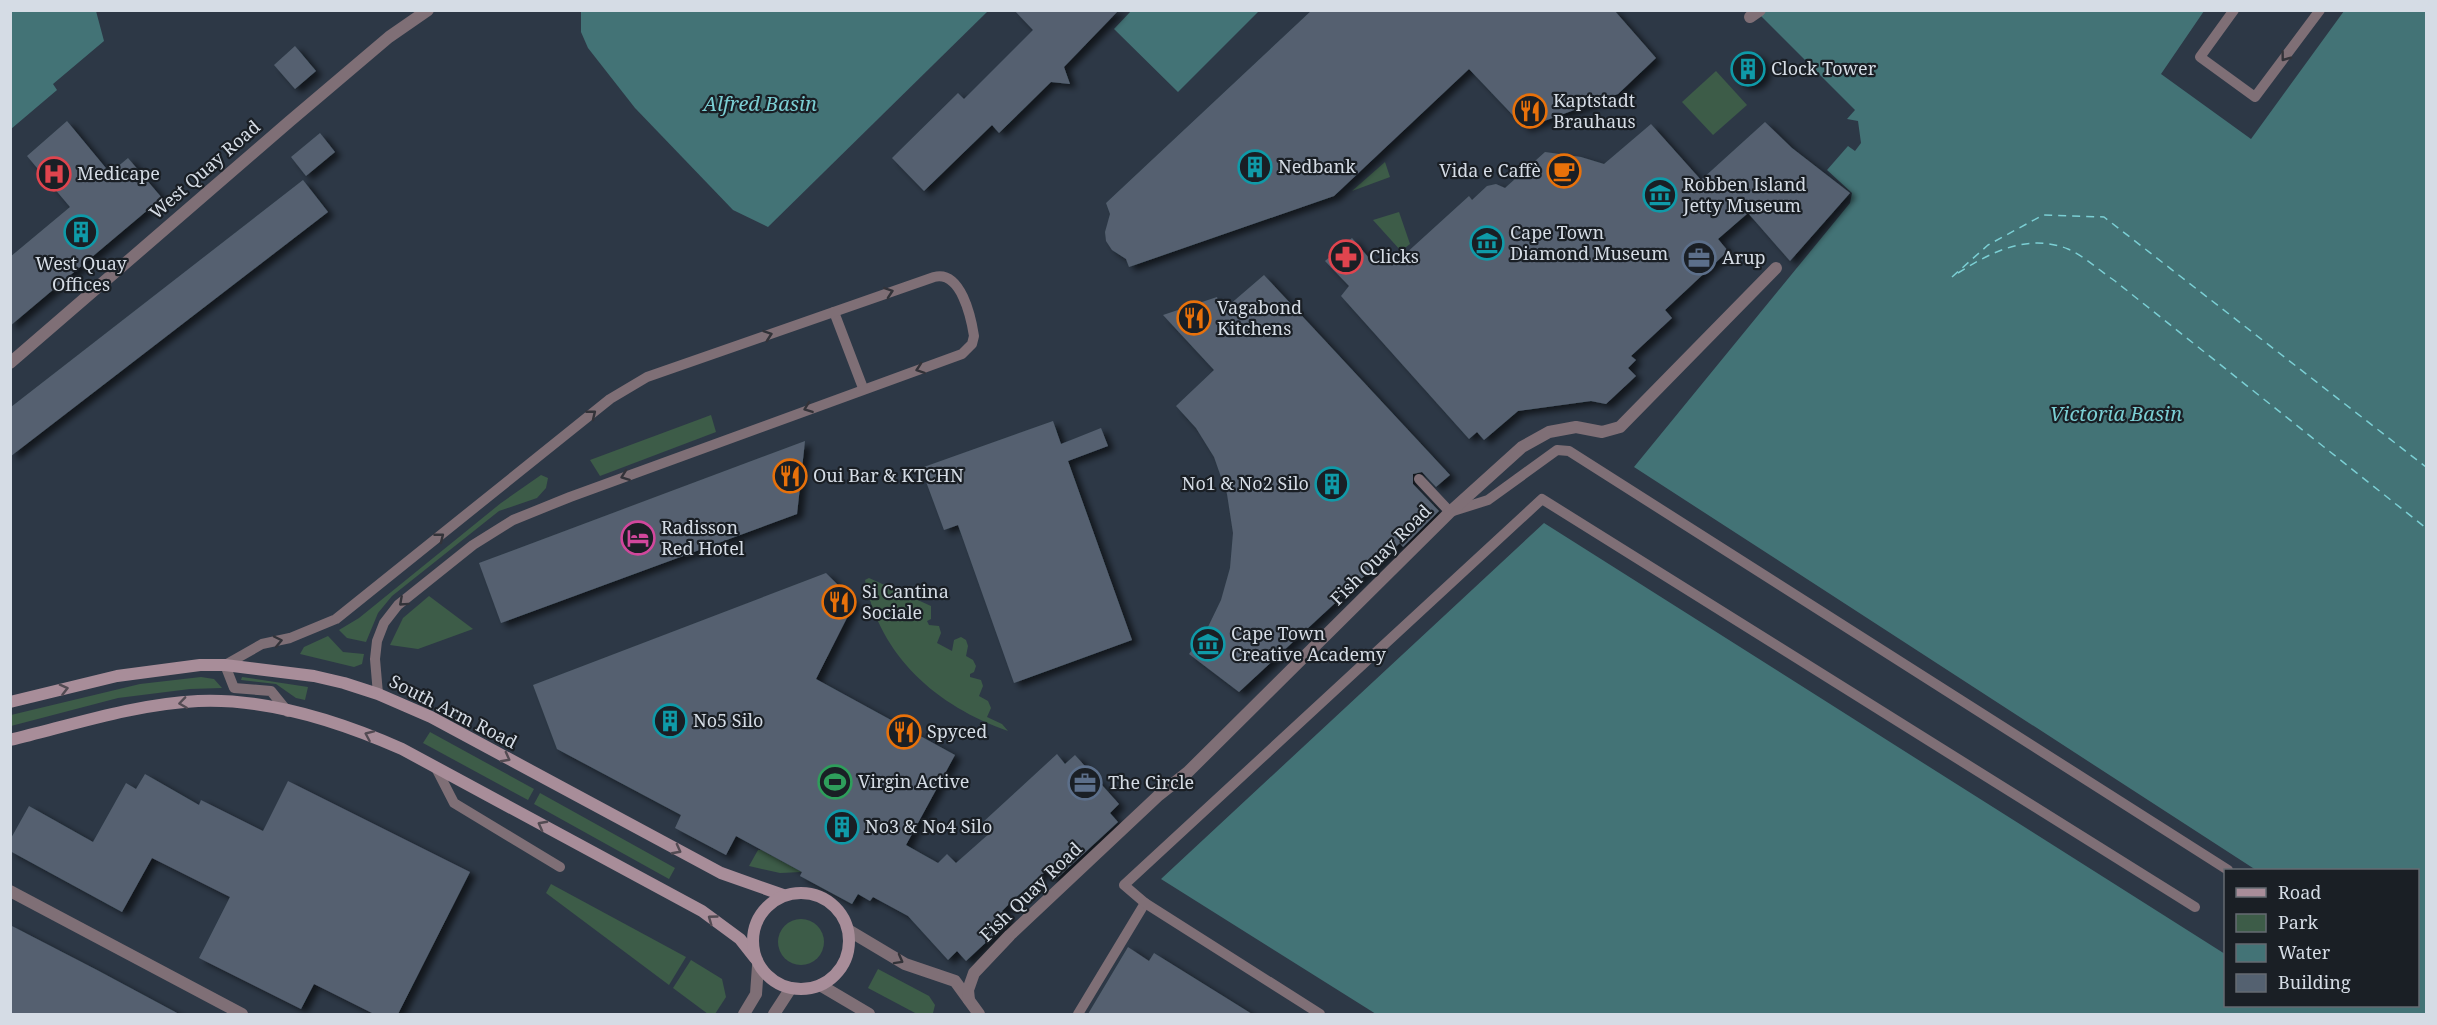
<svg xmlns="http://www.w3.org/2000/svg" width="2437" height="1025" viewBox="0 0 2437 1025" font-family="'Noto Serif',serif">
	<defs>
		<filter id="shadow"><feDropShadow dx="6" dy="4" stdDeviation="3" flood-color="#0009"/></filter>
	</defs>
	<rect width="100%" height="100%" fill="#2d3846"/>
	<!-- green -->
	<g fill="#3d5c48">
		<polygon points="1716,71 1747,105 1713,135 1682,102"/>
		<polygon points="1385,162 1390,177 1352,191"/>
		<polygon points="1399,212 1410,244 1401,251 1373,220"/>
		<polygon points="711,415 716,432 600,476 590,460"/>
		<polygon points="541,475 548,478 546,488 537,498 499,511 392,596 378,613 366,642 347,638 339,630 359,618 501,503"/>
		<path d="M869,578L931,606V619L927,621L929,625L939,626L941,633L937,643L952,651L954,640L961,637L966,640L968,646L966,656L973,660L976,666L974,672L970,674V677L981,680L983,686L979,696L988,701L991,708L987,717L1002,724L1008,731C937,706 880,657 865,580Z"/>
		<polygon points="429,596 473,629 418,649 390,645 403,618"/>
		<polygon points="328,636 343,652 364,654 362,664 354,667 300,654 304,647"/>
		<polygon points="201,677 214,679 222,688 190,689 118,698 11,726 11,715 140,684"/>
		<polygon points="242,677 308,687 305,700 296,698 276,684 241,680"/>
		<polygon points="430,732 534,789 528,800 423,743"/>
		<polygon points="540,793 675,868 669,879 534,804"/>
		<polygon points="758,850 761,850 802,872 780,873 749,866"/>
		<polygon points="551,884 686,957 669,985 546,893"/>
		<circle cx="801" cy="942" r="23"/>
		<polygon points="691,960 722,979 726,997 715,1014 708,1014 673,988"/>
		<polygon points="878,969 929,996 935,1005 933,1013 917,1014 868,988"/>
	</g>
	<!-- water -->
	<g fill="#437376">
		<polygon points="11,10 96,11 104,41 53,84 57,90 11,129"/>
		<polygon points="581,11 581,10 988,11 768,227 733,210 635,108 588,48 581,32"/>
		<polygon points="1131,11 1131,10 1259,11 1178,92 1114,29"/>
		<polygon points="1756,11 2204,11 2161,74 2251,139 2344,11 2426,11 2426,1014 1376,1014 1161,879 1544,523 2225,954 2226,1006 2418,1006 2418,870 2256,870 1634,467 1850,203 1852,193 1827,170 1848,146 1855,151 1861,143 1858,121 1847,119 1855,110"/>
	</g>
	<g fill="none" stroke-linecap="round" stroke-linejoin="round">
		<!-- ferry -->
		<g stroke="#7bcfd4" stroke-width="1.5" stroke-dasharray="8 6" stroke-linecap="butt">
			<path d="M1958,273C1991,252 2028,233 2068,249C2084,256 2100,271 2115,281L2426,528"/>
			<polyline points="1952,277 1988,245 2043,215 2104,217 2426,467"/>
		</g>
	</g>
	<!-- building -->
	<g fill="#546170" filter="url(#shadow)">
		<polygon points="1014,10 1119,10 1064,67 1070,84 1051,82 999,133 992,125 924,191 892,158 958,93 964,99 1033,30"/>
		<polygon points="1312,10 1614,10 1656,58 1618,94 1525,128 1469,69 1334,196 1129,267 1126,259 1112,250 1106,241 1105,232 1110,214 1106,203"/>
		<polygon points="295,46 316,71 295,89 274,65"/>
		<circle cx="1748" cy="69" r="17"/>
		<polygon points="67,121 110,173 128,158 162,198 10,326 10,257 70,207 27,156"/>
		<polygon points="1765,122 1792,148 1850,193 1790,261 1748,213 1718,239 1728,251 1665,310 1672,318 1631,356 1636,360 1628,368 1636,376 1606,404 1591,401 1518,411 1484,440 1477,432 1469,439 1341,296 1349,286 1325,261 1352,238 1374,264 1384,256 1392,266 1469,196 1472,200 1487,186 1496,184 1505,188 1545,152 1581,157 1604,164 1651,124 1701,180"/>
		<polygon points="320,133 335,152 306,176 291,157"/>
		<polygon points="303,180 328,212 11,456 11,407"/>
		<polygon points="1264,275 1450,475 1436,487 1422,472 1413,474 1413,484 1439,511 1403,547 1400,543 1239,692 1189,654 1207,629 1221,600 1230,568 1233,533 1227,494 1214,457 1196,428 1176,406 1214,370 1163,315 1217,297 1221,312"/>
		<polygon points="1053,421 1061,444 1101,428 1108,446 1068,461 1132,640 1014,683 958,525 944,530 921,468"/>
		<polygon points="805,441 797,514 501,623 479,563"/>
		<polygon points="826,573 855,602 816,679 955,755 906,845 938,863 947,854 956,863 991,832 982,823 1057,754 1065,764 1075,755 1119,804 1110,813 1118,822 1054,881 1046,871 1013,900 1002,911 1010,920 966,961 957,951 948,960 908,916 873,897 870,901 858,894 852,904 800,876 802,872 736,836 726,855 675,828 681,815 557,749 533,685"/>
		<polygon points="145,774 199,805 201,800 263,831 288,781 470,872 398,1014 374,1014 314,984 301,1009 199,958 230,897 152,858 122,912 10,851 10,840 29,806 93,842 126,783 136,789"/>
		<polygon points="10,925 97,970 179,1014 10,1014"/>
		<polygon points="1128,947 1149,961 1154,953 1252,1014 1088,1014"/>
	</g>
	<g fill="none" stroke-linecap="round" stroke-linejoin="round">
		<!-- lane -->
		<g stroke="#7f6f76" stroke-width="10">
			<polyline points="2234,10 2200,57 2255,97 2320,10"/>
			<polyline points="834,312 863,388"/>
			<polyline points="1419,479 1450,512 1488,500 1557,450 1569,451 2228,870"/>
			<path d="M288,712L271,691L234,688L225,665L262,644L290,638L336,619L610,399L647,377L934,277C961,270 971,317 974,336L972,344L962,354L570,497L513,520L473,545L398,605L384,623L377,641L375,659L378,694"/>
			<polyline points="436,768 454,803 560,867"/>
			<polyline points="1078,1014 1145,903"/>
			<polyline points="1320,1014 1145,903 1124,885 1542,499 2195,907"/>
		</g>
		<!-- street -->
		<g stroke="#7f6f76" stroke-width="12">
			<polyline points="1750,17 1760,10"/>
			<polyline points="10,363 290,121 389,37 428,10"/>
			<polyline points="10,891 242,1014"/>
			<polyline points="848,930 905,964 955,981 979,1014"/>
			<polyline points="820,985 869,1014"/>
			<polyline points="969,1000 968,990 974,973 1010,935 1159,795 1188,772 1450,512 1522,447 1549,432 1576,427 1602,432 1620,427 1776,268"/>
			<polyline points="744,1014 756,994 758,966"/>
			<polyline points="774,1014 791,988"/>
		</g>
		<!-- secondary -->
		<g stroke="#a88d99" stroke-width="12">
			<polyline points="10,702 117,676 200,665 225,665 314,676 344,683 378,694 431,717 721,873 783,895"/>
			<path d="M10,740C72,725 135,704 198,701C266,698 341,722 402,749L702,911L740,939L755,958"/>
			<circle cx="801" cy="941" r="48"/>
		</g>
	</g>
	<!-- one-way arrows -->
	<defs><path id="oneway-chevron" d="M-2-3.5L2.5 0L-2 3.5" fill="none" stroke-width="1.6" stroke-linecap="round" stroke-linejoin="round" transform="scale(1.5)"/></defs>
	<g stroke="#333339">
		<use href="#oneway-chevron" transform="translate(2285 57) rotate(127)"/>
		<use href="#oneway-chevron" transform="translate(889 292) rotate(-19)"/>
		<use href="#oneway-chevron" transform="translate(768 335) rotate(-19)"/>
		<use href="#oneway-chevron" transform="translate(920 369) rotate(161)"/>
		<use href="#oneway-chevron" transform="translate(808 408) rotate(160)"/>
		<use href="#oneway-chevron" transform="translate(592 414) rotate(-39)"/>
		<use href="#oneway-chevron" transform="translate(625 476) rotate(160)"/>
		<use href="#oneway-chevron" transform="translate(440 537) rotate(-38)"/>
		<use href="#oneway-chevron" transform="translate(403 602) rotate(138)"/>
		<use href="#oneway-chevron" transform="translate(278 641) rotate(-12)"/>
		<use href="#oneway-chevron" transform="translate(899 960) rotate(29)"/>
	</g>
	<g stroke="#534b53">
		<use href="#oneway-chevron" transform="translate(64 689) rotate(-14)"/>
		<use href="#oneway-chevron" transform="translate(183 703) rotate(172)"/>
		<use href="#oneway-chevron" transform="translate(369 735) rotate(-156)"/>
		<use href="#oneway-chevron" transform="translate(506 758) rotate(28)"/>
		<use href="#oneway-chevron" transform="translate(542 825) rotate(-152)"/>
		<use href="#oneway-chevron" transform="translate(677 850) rotate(28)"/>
		<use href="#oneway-chevron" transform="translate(712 919) rotate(-144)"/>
	</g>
	<!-- icons -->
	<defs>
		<symbol id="building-ring" viewBox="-11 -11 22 22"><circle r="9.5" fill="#1a1f25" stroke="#0f9aa8" stroke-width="1.5"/><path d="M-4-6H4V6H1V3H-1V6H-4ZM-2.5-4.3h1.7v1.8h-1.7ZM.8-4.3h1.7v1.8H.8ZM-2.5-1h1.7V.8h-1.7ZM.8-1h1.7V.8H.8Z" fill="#0f9aa8"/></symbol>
		<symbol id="restaurant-ring" viewBox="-11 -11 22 22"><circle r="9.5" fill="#1a1f25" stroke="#e8710a" stroke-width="1.5"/><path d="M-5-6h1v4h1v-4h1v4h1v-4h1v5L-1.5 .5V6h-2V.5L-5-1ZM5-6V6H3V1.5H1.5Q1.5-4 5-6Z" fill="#e8710a"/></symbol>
		<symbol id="cafe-ring" viewBox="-11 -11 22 22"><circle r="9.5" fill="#1a1f25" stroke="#e8710a" stroke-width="1.5"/><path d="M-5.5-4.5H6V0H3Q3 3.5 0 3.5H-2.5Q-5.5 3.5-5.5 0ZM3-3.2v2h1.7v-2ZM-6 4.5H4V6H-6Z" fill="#e8710a"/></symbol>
		<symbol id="hospital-ring" viewBox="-11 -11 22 22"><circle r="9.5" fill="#1a1f25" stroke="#e0444e" stroke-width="1.5"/><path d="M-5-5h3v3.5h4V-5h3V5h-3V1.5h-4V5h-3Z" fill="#e0444e"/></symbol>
		<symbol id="museum-ring" viewBox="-11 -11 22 22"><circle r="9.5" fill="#1a1f25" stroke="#0f9aa8" stroke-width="1.5"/><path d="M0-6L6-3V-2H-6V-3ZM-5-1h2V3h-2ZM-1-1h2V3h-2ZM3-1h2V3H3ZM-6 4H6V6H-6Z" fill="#0f9aa8"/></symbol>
		<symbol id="pharmacy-ring" viewBox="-11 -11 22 22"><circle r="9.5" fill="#1a1f25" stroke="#e0444e" stroke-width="1.5"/><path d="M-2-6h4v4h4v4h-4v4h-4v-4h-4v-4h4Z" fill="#e0444e"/></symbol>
		<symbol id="office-ring" viewBox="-11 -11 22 22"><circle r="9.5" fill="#1a1f25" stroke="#5c6f8a" stroke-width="1.5"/><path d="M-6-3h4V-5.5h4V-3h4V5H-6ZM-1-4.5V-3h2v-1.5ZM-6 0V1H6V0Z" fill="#5c6f8a"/></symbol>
		<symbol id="hotel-ring" viewBox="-11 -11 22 22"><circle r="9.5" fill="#1a1f25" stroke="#d1479c" stroke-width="1.5"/><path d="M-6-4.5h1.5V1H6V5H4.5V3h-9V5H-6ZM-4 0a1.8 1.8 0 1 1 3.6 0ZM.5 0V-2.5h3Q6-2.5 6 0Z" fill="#d1479c"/></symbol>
		<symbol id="stadium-ring" viewBox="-11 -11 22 22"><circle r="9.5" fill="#1a1f25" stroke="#2e9e5b" stroke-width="1.5"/><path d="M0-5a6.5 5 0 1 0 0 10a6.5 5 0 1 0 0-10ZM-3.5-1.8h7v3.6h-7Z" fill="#2e9e5b"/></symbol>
	</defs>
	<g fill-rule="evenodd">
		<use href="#building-ring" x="1729" y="50" width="38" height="38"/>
		<use href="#restaurant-ring" x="1511" y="92" width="38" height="38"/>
		<use href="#building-ring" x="1236" y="148" width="38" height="38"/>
		<use href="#cafe-ring" x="1545" y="152" width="38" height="38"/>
		<use href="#hospital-ring" x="35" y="155" width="38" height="38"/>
		<use href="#museum-ring" x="1641" y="176" width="38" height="38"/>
		<use href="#building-ring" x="62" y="213" width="38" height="38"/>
		<use href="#museum-ring" x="1468" y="224" width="38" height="38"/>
		<use href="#pharmacy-ring" x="1327" y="238" width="38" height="38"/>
		<use href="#office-ring" x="1680" y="239" width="38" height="38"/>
		<use href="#restaurant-ring" x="1175" y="299" width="38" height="38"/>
		<use href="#restaurant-ring" x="771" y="457" width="38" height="38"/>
		<use href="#building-ring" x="1313" y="465" width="38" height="38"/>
		<use href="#hotel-ring" x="619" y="519" width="38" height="38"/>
		<use href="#restaurant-ring" x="820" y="583" width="38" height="38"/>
		<use href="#museum-ring" x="1189" y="625" width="38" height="38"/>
		<use href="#building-ring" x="651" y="702" width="38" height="38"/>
		<use href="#restaurant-ring" x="885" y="713" width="38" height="38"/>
		<use href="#stadium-ring" x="816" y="763" width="38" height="38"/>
		<use href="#office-ring" x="1066" y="764" width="38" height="38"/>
		<use href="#building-ring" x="823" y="808" width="38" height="38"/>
	</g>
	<g text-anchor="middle" stroke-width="4.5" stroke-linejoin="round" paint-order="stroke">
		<!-- poi labels -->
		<g font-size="18" fill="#d5dce5" stroke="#1a1f25" text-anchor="start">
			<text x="1771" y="75">Clock Tower</text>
			<text x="1553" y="107">Kaptstadt<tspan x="1553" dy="21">Brauhaus</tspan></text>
			<text x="1278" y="173">Nedbank</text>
			<text x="1541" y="177" text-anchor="end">Vida e Caffè</text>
			<text x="77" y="180">Medicape</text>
			<text x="1683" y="191">Robben Island<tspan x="1683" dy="21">Jetty Museum</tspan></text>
			<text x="1510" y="239">Cape Town<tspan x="1510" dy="21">Diamond Museum</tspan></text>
			<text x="1369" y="263">Clicks</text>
			<text x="1722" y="264">Arup</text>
			<text x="81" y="270" text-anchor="middle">West Quay<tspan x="81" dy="21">Offices</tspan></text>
			<text x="1217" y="314">Vagabond<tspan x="1217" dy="21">Kitchens</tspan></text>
			<text x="813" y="482">Oui Bar &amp; KTCHN</text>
			<text x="1309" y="490" text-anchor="end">No1 &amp; No2 Silo</text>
			<text x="661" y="534">Radisson<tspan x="661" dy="21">Red Hotel</tspan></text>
			<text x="862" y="598">Si Cantina<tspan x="862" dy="21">Sociale</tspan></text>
			<text x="1231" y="640">Cape Town<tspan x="1231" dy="21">Creative Academy</tspan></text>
			<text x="693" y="727">No5 Silo</text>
			<text x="927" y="738">Spyced</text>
			<text x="858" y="788">Virgin Active</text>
			<text x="1108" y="789">The Circle</text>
			<text x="865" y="833">No3 &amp; No4 Silo</text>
		</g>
		<!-- street labels -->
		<g font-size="18" fill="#d5dce5" stroke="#1a1f25">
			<text transform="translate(205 170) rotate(-41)" y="6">West Quay Road</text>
			<text transform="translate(1381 555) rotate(-45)" y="6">Fish Quay Road</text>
			<text transform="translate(453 712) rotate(27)" y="6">South Arm Road</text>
			<text transform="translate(1031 892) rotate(-44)" y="6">Fish Quay Road</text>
		</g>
		<!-- water labels -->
		<g font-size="20" font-style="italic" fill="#7bcfd4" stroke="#1a1f25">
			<text x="760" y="111">Alfred Basin</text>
			<text x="2116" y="421">Victoria Basin</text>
		</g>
	</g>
	<!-- border -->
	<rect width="2437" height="1025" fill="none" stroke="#d5dce5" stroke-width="24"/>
	<!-- legend -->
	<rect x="2224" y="869" width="195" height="138" fill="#1a1f25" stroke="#656b72" stroke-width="1.5"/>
	<rect x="2236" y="888" width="30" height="9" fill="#a88d99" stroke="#656b72" stroke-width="1.5"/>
	<text x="2278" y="899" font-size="18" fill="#d5dce5">Road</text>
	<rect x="2236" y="914" width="30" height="18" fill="#3d5c48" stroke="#656b72" stroke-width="1.5"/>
	<text x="2278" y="929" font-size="18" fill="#d5dce5">Park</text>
	<rect x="2236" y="944" width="30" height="18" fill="#437376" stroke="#656b72" stroke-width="1.5"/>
	<text x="2278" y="959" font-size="18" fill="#d5dce5">Water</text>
	<rect x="2236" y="974" width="30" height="18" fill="#546170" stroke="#656b72" stroke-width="1.5"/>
	<text x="2278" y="989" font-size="18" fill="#d5dce5">Building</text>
</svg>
